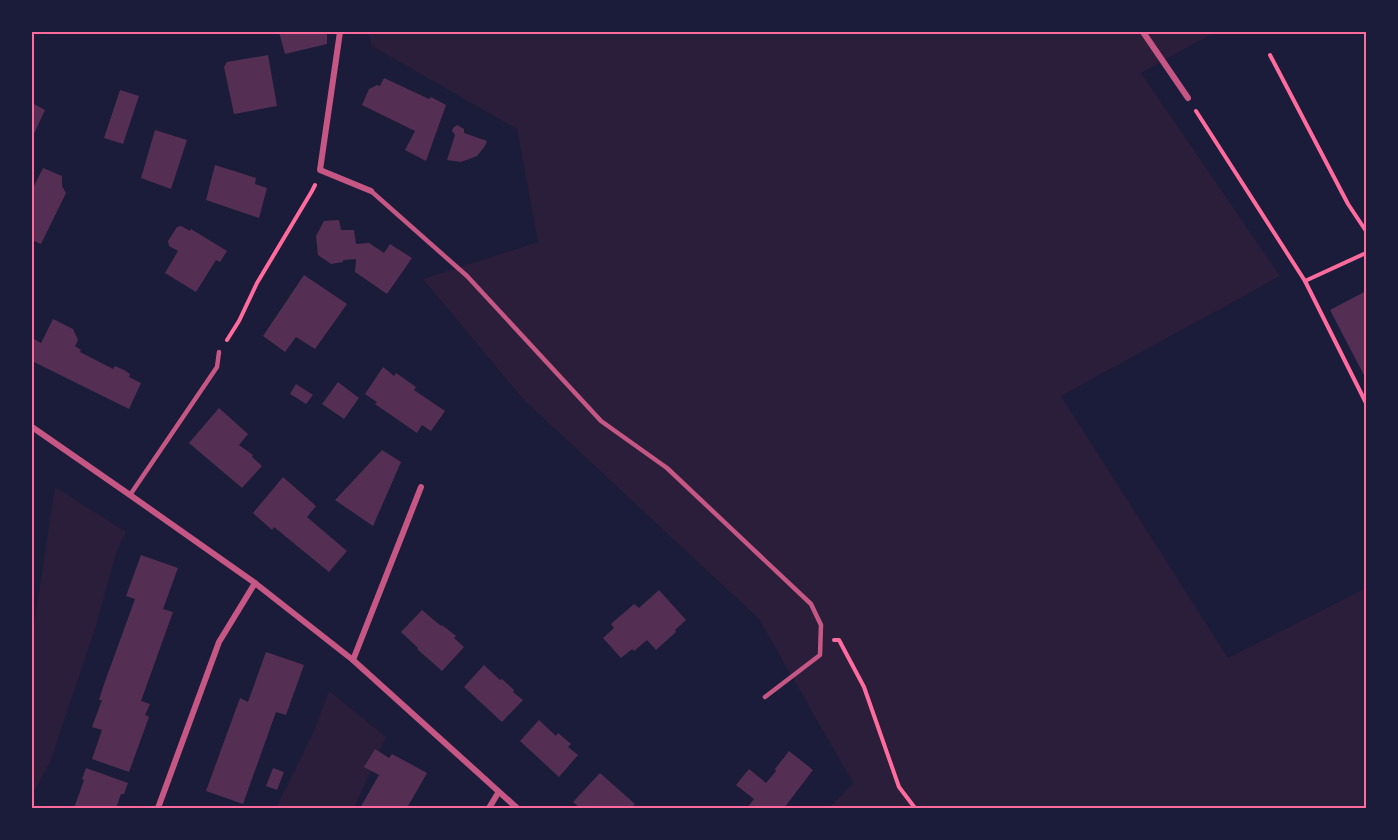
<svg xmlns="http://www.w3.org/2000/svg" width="1398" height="840" viewBox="0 0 1398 840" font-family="Barlow,sans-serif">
	<rect width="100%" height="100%" fill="#1b1b3a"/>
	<!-- green -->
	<g fill="#2a1e3b">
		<polygon points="368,32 1215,32 1141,73 1280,276 1061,396 1228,658 1366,588 1366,808 829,808 853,783 759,619 523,399 423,279 538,242 517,129 372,46"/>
		<polygon points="55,487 126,532 117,550 95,629 50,762 32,795 32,639"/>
		<polygon points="329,691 386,737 354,808 276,808 315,729"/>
	</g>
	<!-- building -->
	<g fill="#542f53">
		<polygon points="279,32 327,32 327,44 285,54"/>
		<polygon points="268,55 277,106 234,114 224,67 227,62"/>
		<polygon points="384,78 429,99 431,97 446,105 426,161 405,150 415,131 362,105 369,89 377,85 380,86"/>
		<polygon points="120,90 139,96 123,144 104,138"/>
		<polygon points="32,103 45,110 32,138"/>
		<polygon points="457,125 464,129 464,133 487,141 485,146 477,156 461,162 447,160 455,135 452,131 453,128"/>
		<polygon points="155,130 187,140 171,189 141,178"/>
		<polygon points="215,165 256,178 255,184 267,188 259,218 206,200"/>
		<polygon points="43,168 62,176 62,186 66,193 41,244 32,240 32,185 34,186"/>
		<polygon points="339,220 341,230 354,230 356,244 369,243 384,253 390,244 412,258 387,294 355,272 356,259 343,260 343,262 331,264 318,255 316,236 324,221"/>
		<polygon points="181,226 190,231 191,229 227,251 220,262 216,260 196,292 165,273 178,251 169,246 168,241 177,227"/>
		<polygon points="304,275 347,304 315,349 296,337 285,352 263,336"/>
		<polygon points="1366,291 1366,379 1330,310"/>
		<polygon points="53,319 73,329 78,340 75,346 81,350 80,352 113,369 115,366 124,370 130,374 129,377 141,383 129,409 32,361 33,358 32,357 32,338 41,343"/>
		<polygon points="383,367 394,376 396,373 416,387 414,390 445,411 431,431 422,425 417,433 375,404 377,402 365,394"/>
		<polygon points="338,382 359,398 344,419 322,404"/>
		<polygon points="296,384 313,395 306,404 290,394"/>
		<polygon points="219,408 248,434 239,445 253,455 252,457 262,466 242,488 189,443"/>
		<polygon points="382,450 401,462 373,526 335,500"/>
		<polygon points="283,477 316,506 307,517 347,551 329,572 274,527 272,530 253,513"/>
		<polygon points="141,555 178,568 163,609 173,612 141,701 150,704 145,715 149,717 129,772 92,759 102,730 92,727 102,700 99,700 103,687 135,599 126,596"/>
		<polygon points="659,590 686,620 675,630 676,632 656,650 647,640 634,651 632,649 621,658 603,638 614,628 611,624 634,604 639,608"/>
		<polygon points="422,610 441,626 442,625 456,636 454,638 464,647 442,671 417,649 418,648 401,632"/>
		<polygon points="266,652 304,665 286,715 276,712 243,804 206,791 240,698 248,702"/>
		<polygon points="484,665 500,680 502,679 514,690 513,692 523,700 502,722 464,687"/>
		<polygon points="539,720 556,736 558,733 571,744 568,747 578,755 559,777 520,741"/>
		<polygon points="375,749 389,758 392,754 427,773 407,808 360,808 379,775 364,767"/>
		<polygon points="789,751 813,770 784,808 747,808 754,799 736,785 749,769 766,783 776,771 775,769"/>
		<polygon points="86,768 128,783 124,794 121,794 116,808 74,808 84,780 82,779"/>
		<polygon points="273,768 284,772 277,790 266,786"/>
		<polygon points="600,773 635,804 631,808 580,808 573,802"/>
	</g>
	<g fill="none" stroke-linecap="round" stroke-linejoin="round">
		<!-- path -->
		<g stroke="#ff6b9d" stroke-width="4">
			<polyline points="1270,55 1348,204 1366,231"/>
			<polyline points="1196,111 1305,281 1366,253"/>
			<polyline points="1305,281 1366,403"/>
			<polyline points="227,340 239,321 257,283 312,191 315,185"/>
			<polyline points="834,640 839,640 864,687 899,787 915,808"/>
		</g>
		<!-- service -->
		<g stroke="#c65784" stroke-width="4.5">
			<polyline points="371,191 467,276 601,421 667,468 811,604 821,625 820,655 765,697"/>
			<polyline points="130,495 217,367 219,352"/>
		</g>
		<!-- minor -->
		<g stroke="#c65784" stroke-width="6">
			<polyline points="340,32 320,170 371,191"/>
			<polyline points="1143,32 1188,98"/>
			<polyline points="32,427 130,495 255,583 353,660 517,808"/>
			<polyline points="353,660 421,487"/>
			<polyline points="158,808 219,642 255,583"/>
			<polyline points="489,808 498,793"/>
		</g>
	</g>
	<!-- border -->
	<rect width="1398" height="840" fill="none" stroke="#1b1b3a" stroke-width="66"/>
	<rect x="33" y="33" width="1332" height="774" fill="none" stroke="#ff6b9d" stroke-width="2"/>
</svg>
